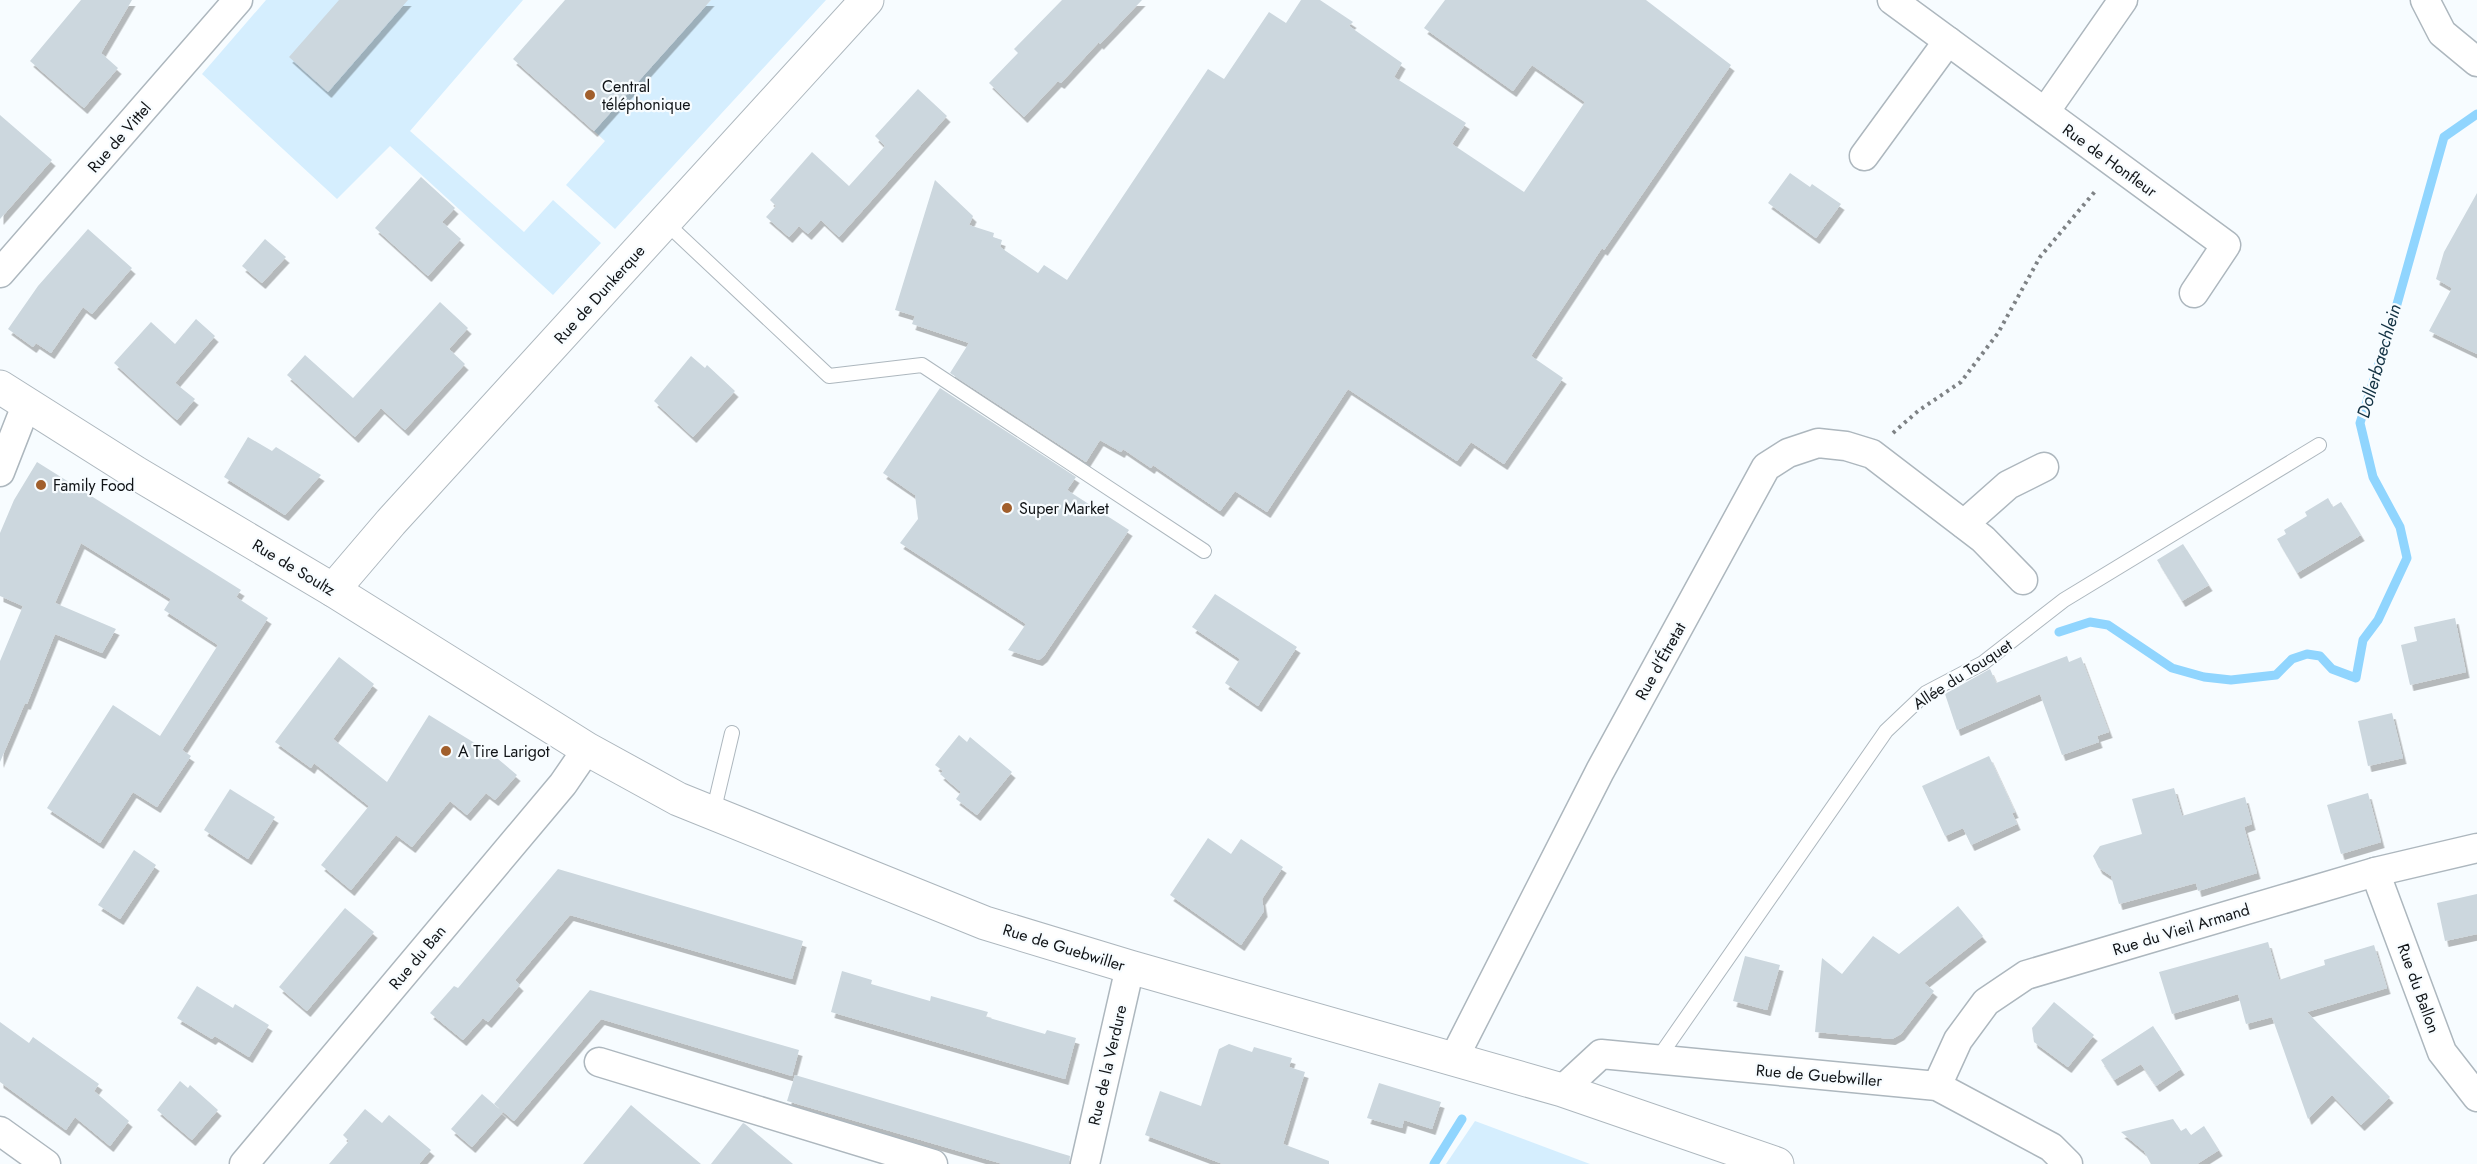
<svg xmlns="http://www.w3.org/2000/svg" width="2477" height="1164" viewBox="0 0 2477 1164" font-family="Jost,sans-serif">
	<defs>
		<filter id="shadow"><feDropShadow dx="3.5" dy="6" stdDeviation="0" flood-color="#0004"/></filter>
	</defs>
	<rect width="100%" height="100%" fill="#f7fcff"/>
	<!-- green -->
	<g fill="#d5eefe">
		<polygon points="266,0 523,0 410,131 524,232 553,200 601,243 553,295 390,146 337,199 202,74"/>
		<polygon points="711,0 826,0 615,229 566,185 605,141 594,131"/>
		<polygon points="1475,1121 1590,1164 1446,1164"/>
	</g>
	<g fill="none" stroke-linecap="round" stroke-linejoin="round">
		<!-- stream -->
		<g stroke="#90d5fe" stroke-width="9">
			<polyline points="2059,632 2090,622 2108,625 2172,668 2204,677 2231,680 2276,675 2292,659 2307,654 2320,656 2332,669 2356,678 2363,640 2378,620 2407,558 2400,527 2373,477 2360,423 2390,329 2444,137 2477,114"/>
			<polyline points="1434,1164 1462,1119"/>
		</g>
	</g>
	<!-- building -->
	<g fill="#ccd7de" filter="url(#shadow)">
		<polygon points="81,0 132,0 101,53 118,68 84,108 30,61"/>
		<polygon points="339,0 408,0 328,92 289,57"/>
		<polygon points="565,0 711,0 594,131 513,59"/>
		<polygon points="1062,0 1142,0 1100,44 1099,42 1061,83 1058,81 1024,117 989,83 1018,53 1014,49"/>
		<polygon points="1301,0 1320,0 1353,22 1349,26 1402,63 1394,77 1466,123 1452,144 1524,192 1585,102 1532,65 1513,91 1424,28 1445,0 1646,0 1731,65 1604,250 1602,248 1531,356 1563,378 1504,464 1471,442 1457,461 1348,389 1267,512 1235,491 1220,511 1153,465 1151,468 1123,449 1121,452 1100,440 1086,462 950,373 969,343 912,324 915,316 895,310 935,180 973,216 969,225 994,233 993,237 1002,240 1000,247 1038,273 1044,265 1067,280 1208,69 1224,79 1269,12 1286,23"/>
		<polygon points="918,89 947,116 839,237 821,220 808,234 799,226 789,237 766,217 776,206 770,200 812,152 849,186 885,146 875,136"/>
		<polygon points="0,115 52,160 0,219"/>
		<polygon points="1790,173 1810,187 1812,184 1841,204 1816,238 1768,203"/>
		<polygon points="421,177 455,208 442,222 461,239 428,276 375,228"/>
		<polygon points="2477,193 2477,354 2429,331 2452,288 2436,279 2444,252"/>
		<polygon points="88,229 132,268 92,314 83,307 51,353 36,343 33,347 8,329 38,286"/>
		<polygon points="265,239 286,257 262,283 242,266"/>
		<polygon points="440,302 468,328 449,349 465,364 405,430 381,408 355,437 287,375 305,355 353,398"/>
		<polygon points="196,319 215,336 175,383 195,399 177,420 114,363 151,322 175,344"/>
		<polygon points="691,356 705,368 707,365 735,391 693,437 654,401"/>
		<polygon points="940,388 1076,477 1067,490 1129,530 1044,656 1039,660 1008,650 1026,624 900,543 918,519 915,495 883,473"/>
		<polygon points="248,437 272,451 276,447 321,475 285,515 224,477"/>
		<polygon points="37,462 241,590 236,597 268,618 182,750 191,756 157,807 133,792 100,843 47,808 113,705 160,736 218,645 164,610 171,599 81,543 55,603 116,629 102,653 55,634 27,704 25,703 0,762 0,661 23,606 0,596 0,533 14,500"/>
		<polygon points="2328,498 2333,507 2341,502 2361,535 2297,573 2277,539 2286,534 2284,530 2307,516 2305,512"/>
		<polygon points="2183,544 2209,585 2182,601 2157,560"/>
		<polygon points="1215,594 1297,647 1258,706 1225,683 1240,659 1192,627"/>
		<polygon points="2455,618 2466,672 2410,685 2401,645 2417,641 2414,627"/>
		<polygon points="2067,656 2069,662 2081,657 2109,732 2097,736 2099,742 2062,755 2040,694 1957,730 1945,694 1990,669 1996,683"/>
		<polygon points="339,657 374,684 333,739 387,782 429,715 491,753 517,775 495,800 486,793 467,815 450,801 412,847 396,835 351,890 321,865 369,806 314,763 311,768 275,742"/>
		<polygon points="2392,713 2403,758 2368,766 2358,721"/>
		<polygon points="959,735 967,742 970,737 1012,772 977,815 956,799 961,792 940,774 943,771 935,765"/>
		<polygon points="1989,756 2015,812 2012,813 2017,824 1971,845 1963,828 1945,836 1922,786"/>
		<polygon points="2174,788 2182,816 2245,797 2252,824 2244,827 2257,873 2198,891 2196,883 2119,904 2111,876 2099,868 2093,856 2100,846 2142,834 2132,799"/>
		<polygon points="230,789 275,817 248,859 204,830"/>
		<polygon points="2368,793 2381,842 2341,854 2327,805"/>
		<polygon points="1208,838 1231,854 1241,839 1283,867 1262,899 1264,911 1241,945 1170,895"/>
		<polygon points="134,850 156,865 120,919 98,905"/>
		<polygon points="558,869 803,941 792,979 570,915 515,980 520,985 488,1022 483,1018 463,1040 430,1013 454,986 458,988"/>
		<polygon points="2477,894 2477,934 2445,941 2437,903"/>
		<polygon points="1958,906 1983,936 1924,983 1934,991 1901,1034 1892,1039 1815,1032 1822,958 1842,974 1873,936 1899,954"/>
		<polygon points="345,908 374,932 307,1011 279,987"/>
		<polygon points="2268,942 2279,980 2325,965 2324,960 2374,945 2387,988 2307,1012 2390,1097 2361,1125 2332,1095 2308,1119 2272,1017 2246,1024 2238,994 2172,1014 2159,972"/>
		<polygon points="1745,956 1780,965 1767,1010 1733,1001"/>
		<polygon points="842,971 872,980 871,984 930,1001 931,996 959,1004 988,1012 986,1017 1045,1034 1047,1030 1076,1038 1065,1079 831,1012"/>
		<polygon points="197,986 233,1008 235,1004 269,1025 249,1057 215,1036 212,1039 177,1018"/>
		<polygon points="590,990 799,1050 792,1076 601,1019 514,1121 494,1104"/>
		<polygon points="2054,1002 2094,1035 2068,1067 2034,1042 2032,1028"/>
		<polygon points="0,1022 29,1043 33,1037 99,1084 94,1091 129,1121 110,1146 75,1117 66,1130 0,1082"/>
		<polygon points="2153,1026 2181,1069 2156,1086 2141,1064 2114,1080 2101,1060"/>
		<polygon points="1229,1044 1252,1052 1254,1047 1292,1058 1289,1067 1305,1072 1283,1144 1329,1161 1329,1164 1223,1164 1145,1135 1160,1091 1201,1106 1219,1049"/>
		<polygon points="795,1075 1070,1156 1069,1164 1003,1164 787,1101"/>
		<polygon points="180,1081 188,1088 190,1085 218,1110 192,1140 157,1110"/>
		<polygon points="1379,1083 1441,1102 1432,1129 1404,1120 1402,1128 1367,1118"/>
		<polygon points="482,1094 503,1112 472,1147 451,1129"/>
		<polygon points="631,1105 652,1123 701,1164 583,1164"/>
		<polygon points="365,1109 382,1123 389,1115 431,1150 419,1164 329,1164 349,1141 343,1135"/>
		<polygon points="2173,1119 2181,1131 2186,1128 2191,1135 2204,1126 2219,1150 2197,1164 2151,1164 2144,1151 2121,1132"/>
		<polygon points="743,1123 745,1124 793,1164 711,1164"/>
	</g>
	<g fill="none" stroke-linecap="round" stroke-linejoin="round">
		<defs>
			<g id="service">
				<polyline points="665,222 829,376 922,365 1204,551"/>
				<polyline points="713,813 732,733"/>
				<polyline points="1657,1060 1886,731 1926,693 1983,663 2064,600 2319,445"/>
			</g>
			<g id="minor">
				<polyline points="1892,0 2226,245 2194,293"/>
				<polyline points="2425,0 2442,33 2477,62"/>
				<polyline points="2045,112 2123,0"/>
				<polyline points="1864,156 1948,41"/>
				<polyline points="0,273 238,0"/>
				<polyline points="0,472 27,403"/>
				<polyline points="1964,524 2008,485 2044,467"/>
				<polyline points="2375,872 2442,1052 2477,1097"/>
				<polyline points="1453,1060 1600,771 1766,467 1788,453 1818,443 1846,446 1872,454 1983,539 2023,580"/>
				<polyline points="599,1062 933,1164"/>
				<polyline points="1937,1086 1958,1040 1986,1002 2026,975 2375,872 2477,848"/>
				<polyline points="1562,1090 1601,1054 1937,1086 2051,1147 2068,1164"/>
				<polyline points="0,1131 46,1164"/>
				<polyline points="244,1164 563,784 587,749"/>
				<polyline points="1085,1164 1130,967"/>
			</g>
			<polyline id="tertiary" points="333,590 391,522 867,0"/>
			<polyline id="secondary" points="0,387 136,473 333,590 587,749 678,799 985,923 1130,967 1562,1090 1777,1164"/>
		</defs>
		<!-- service casing -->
		<use href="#service" stroke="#adb7be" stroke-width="16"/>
		<!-- minor casing -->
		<use href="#minor" stroke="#adb7be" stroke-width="31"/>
		<!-- tertiary casing -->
		<use href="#tertiary" stroke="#adb7be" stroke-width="35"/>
		<!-- secondary casing -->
		<use href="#secondary" stroke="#adb7be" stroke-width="35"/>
		<!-- path -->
		<polyline stroke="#7e8285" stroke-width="4" stroke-dasharray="3 4.5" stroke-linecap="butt" points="1893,433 1918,411 1961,382 1998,333 2040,257 2097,189"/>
		<!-- service -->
		<use href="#service" stroke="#fff" stroke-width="14"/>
		<!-- minor -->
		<use href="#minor" stroke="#fff" stroke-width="28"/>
		<!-- tertiary -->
		<use href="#tertiary" stroke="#fff" stroke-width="33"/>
		<!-- secondary -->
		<use href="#secondary" stroke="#fff" stroke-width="33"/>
	</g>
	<!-- markers -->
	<g fill="#a15f2c" stroke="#f7fcff" stroke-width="2">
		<circle cx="590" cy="95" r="6"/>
		<circle cx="41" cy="485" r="6"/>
		<circle cx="1007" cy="508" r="6"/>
		<circle cx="446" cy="751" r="6"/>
	</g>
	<g text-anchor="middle" stroke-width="4.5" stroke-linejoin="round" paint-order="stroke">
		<!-- poi labels -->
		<g font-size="16" fill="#101316" stroke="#f7fcff" text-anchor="start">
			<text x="602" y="92">Central<tspan x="602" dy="18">téléphonique</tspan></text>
			<text x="53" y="491">Family Food</text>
			<text x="1019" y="514">Super Market</text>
			<text x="458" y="757">A Tire Larigot</text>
		</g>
		<!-- street labels -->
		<g font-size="16" fill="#101316" stroke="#f7fcff">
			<text transform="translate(119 137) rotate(-49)" y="6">Rue de Vittel</text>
			<text transform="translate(2110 160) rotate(36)" y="6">Rue de Honfleur</text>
			<text transform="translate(599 294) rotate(-48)" y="6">Rue de Dunkerque</text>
			<text transform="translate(294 567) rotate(31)" y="6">Rue de Soultz</text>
			<text transform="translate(1660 661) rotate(-61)" y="6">Rue d'Étretat</text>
			<text transform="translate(1962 674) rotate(-33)" y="6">Allée du Touquet</text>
			<text transform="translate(2181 929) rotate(-17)" y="6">Rue du Vieil Armand</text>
			<text transform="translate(1064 947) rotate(17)" y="6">Rue de Guebwiller</text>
			<text transform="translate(417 957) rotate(-50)" y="6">Rue du Ban</text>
			<text transform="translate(2419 988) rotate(70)" y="6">Rue du Ballon</text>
			<text transform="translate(1107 1065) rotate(-77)" y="6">Rue de la Verdure</text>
			<text transform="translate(1819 1075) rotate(5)" y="6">Rue de Guebwiller</text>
		</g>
		<!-- water labels -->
		<g font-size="18" font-style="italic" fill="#143344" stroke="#f7fcff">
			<text transform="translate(2379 361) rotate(-74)" y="6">Dollerbaechlein</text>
		</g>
	</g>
</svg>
